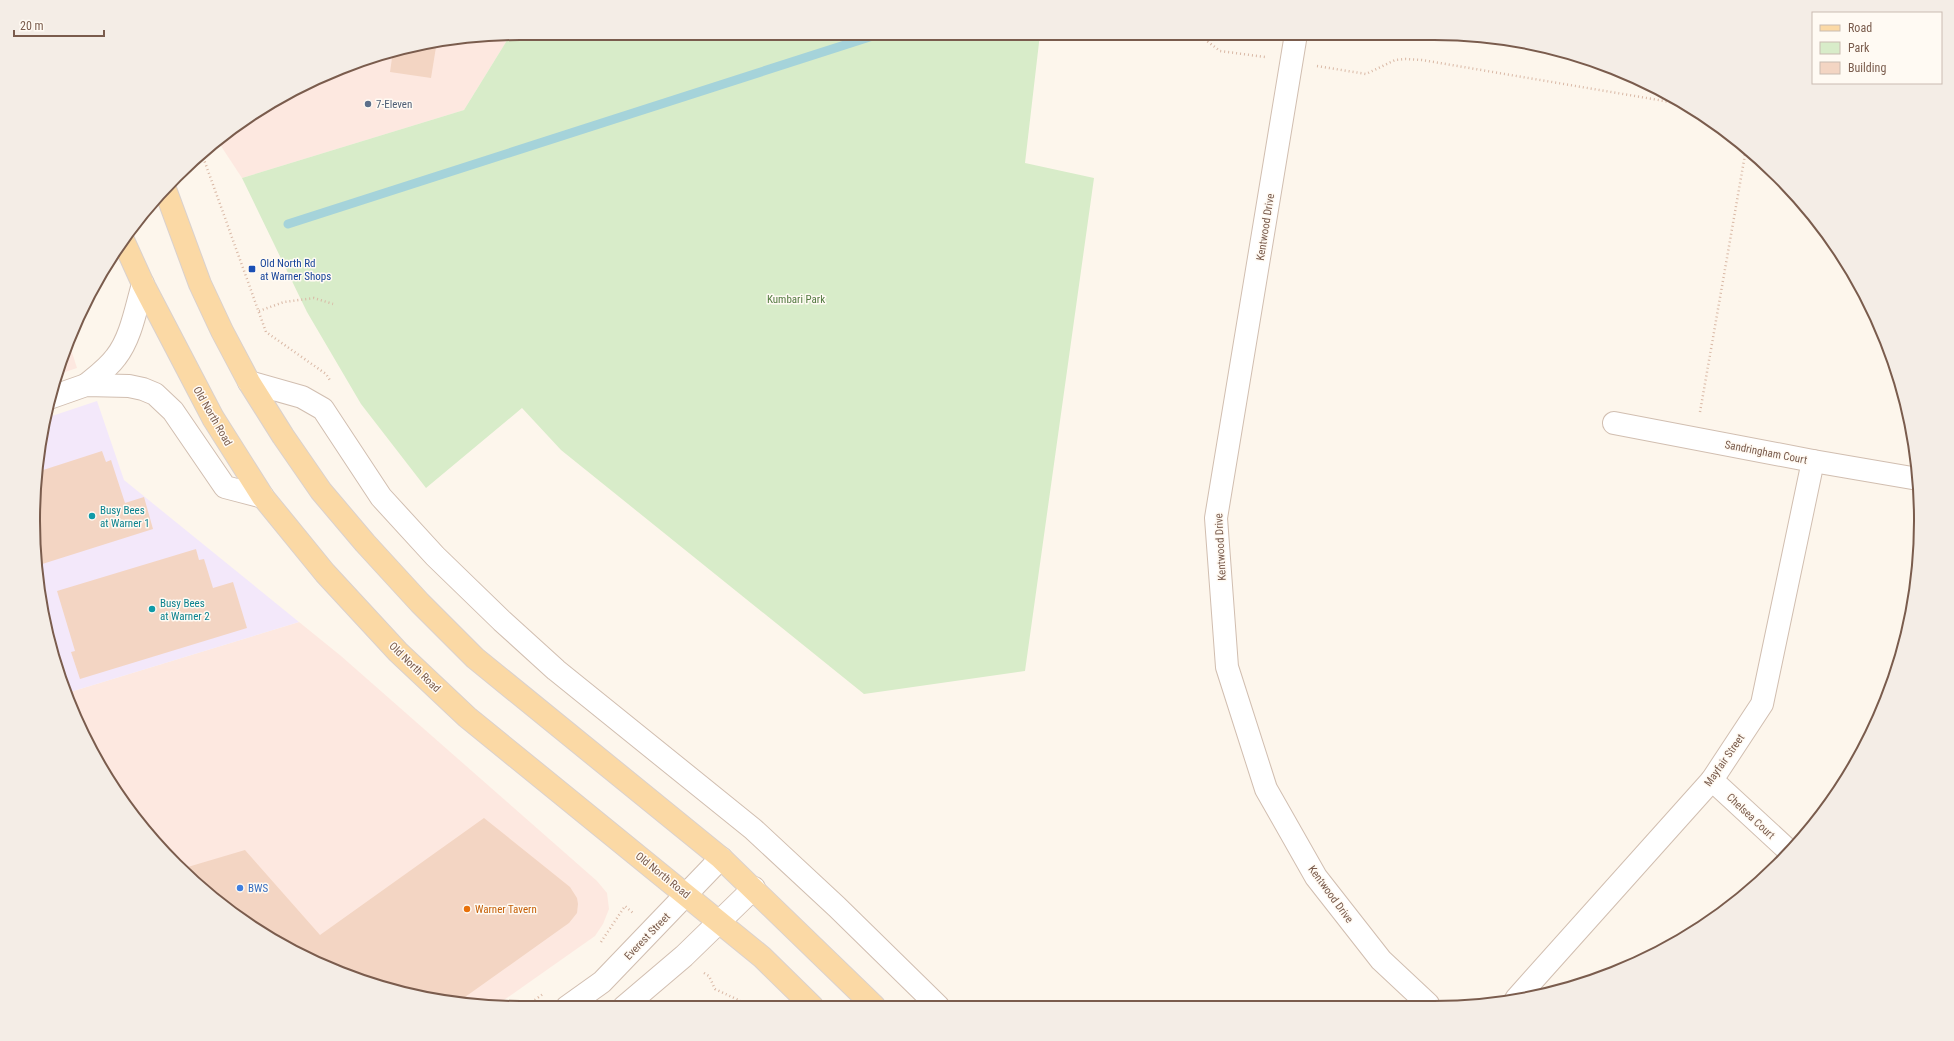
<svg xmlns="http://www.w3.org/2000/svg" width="1954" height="1041" viewBox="0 0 1954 1041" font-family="'Roboto Condensed',sans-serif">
	<rect width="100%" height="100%" fill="#fdf6ec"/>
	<!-- commercial -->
	<g fill="#fde8e0">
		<polygon points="511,34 464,110 242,178 217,140 277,98 364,59 426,42"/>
		<polygon points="68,340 77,368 56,375"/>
		<polygon points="299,622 341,656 597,881 607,893 609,909 603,924 595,936 494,1007 395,991 305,958 224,907 176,865 115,792 83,736 67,693"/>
	</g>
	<!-- education -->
	<polygon fill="#f3e8fa" points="97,401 124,480 299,622 67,693 50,646 34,553 34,488 46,418"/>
	<!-- green -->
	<polygon fill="#d8ecc9" points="521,33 1040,34 1025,163 1094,178 1025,671 864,694 561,450 522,408 426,488 361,404 307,312 242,178 464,110 511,34"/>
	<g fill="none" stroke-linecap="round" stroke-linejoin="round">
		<!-- stream -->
		<polyline stroke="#a5d3da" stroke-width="9" points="288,224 882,33"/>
	</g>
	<!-- building -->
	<g fill="#f3d5c3">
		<polygon points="437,41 431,78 390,72 393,51 426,42"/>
		<polygon points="102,451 106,462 111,460 125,503 144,497 153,529 36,566 34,553 34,488 37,472"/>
		<polygon points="196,549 199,560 204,559 213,588 233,582 247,628 80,679 71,652 75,651 57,591"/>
		<polygon points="484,818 570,887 577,898 578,904 577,913 569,923 458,1002 395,991 305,958 224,907 181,869 245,850 320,935"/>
	</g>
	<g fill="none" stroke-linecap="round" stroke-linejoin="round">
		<defs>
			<g id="minor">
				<polyline points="1296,34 1216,518 1227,667 1266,789 1316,877 1381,960 1428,1004"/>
				<polyline points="249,382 302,397 323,409 381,497 435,556 502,621 556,670 753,829 837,907 938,1006"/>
				<path d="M86,385C97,376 108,368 116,357C131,338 136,308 143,284"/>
				<polyline points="49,398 86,385 129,386 143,389 155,394 173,411 225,487 263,497"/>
				<polyline points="1614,423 1813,461 1918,479"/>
				<polyline points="1712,780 1789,851"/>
				<polyline points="1516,999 1712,780 1762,704 1813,461"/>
				<polyline points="567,1007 602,982 721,858"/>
				<polyline points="624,1007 684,956 754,888"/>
			</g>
			<g id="major">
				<polyline points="165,189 200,284 222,331 249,382 283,436 321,491 365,543 420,603 475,658 721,858 874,1006"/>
				<polyline points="123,240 143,284 213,418 263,497 325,573 398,652 467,717 762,957 812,1006"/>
			</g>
		</defs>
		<!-- minor casing -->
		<use href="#minor" stroke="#d1beb0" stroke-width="24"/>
		<!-- major casing -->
		<use href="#major" stroke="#dad1cd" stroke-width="24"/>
		<!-- path -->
		<g stroke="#d9b8a5" stroke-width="2.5" stroke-dasharray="1 3" stroke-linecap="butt">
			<polyline points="1198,34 1220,51 1265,57"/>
			<polyline points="1317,66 1366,74 1395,60 1406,59 1422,60 1682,104"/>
			<polyline points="202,154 266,332 326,374 331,382"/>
			<polyline points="259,311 284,302 314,298 333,304"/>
			<polyline points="1700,412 1746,149"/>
			<polyline points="601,942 625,906 633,913"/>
			<polyline points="704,973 709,976 715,989 751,1006"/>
			<polyline points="525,1007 543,994"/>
		</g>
		<!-- minor -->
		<use href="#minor" stroke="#fff" stroke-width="22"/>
		<!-- major -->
		<use href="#major" stroke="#fbd9a5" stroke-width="22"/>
	</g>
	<!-- markers -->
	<circle fill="#5c6f8a" stroke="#fffaf3" stroke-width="1.5" cx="368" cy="104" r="4"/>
	<rect fill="#1a4fb4" stroke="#fffaf3" stroke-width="1.5" x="248" y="265" width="8" height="8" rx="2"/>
	<g fill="#0f9aa8" stroke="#fffaf3" stroke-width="1.5">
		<circle cx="92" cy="516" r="4"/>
		<circle cx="152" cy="609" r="4"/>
	</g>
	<circle fill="#3f7fe0" stroke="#fffaf3" stroke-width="1.5" cx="240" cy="888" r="4"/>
	<circle fill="#e8710a" stroke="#fffaf3" stroke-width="1.5" cx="467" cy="909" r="4"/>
	<g text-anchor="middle" stroke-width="3" stroke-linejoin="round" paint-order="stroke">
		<!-- service labels -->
		<g font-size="11" fill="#4e5e75" stroke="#fffaf3" text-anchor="start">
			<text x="376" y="108">7-Eleven</text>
		</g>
		<!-- street labels -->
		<g font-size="11" fill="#7a5c4d" stroke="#fffaf3">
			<text transform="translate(1265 227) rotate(-81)" y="4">Kentwood Drive</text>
			<text transform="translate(213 416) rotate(60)" y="4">Old North Road</text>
			<text transform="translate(1766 452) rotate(11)" y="4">Sandringham Court</text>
			<text transform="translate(1220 547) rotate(-93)" y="4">Kentwood Drive</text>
			<text transform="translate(415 667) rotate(44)" y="4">Old North Road</text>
			<text transform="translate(1724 760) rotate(-55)" y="4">Mayfair Street</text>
			<text transform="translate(1751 816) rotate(43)" y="4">Chelsea Court</text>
			<text transform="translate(663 875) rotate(39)" y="4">Old North Road</text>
			<text transform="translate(1331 894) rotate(54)" y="4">Kentwood Drive</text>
			<text transform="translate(647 936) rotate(-46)" y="4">Everest Street</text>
		</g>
		<!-- transit labels -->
		<g font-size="11" fill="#164399" stroke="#fffaf3" text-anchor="start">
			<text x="260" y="267">Old North Rd<tspan x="260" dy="13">at Warner Shops</tspan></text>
		</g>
		<!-- park labels -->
		<g font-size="11" fill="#537a41" stroke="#fffaf3">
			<text x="796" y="303">Kumbari Park</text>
		</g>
		<!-- culture labels -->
		<g font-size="11" fill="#0d838f" stroke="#fffaf3" text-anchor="start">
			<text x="100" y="514">Busy Bees<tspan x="100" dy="13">at Warner 1</tspan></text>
			<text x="160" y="607">Busy Bees<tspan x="160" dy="13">at Warner 2</tspan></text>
		</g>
		<!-- shop labels -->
		<g font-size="11" fill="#366cbe" stroke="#fffaf3" text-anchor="start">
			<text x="248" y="892">BWS</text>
		</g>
		<!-- food labels -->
		<g font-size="11" fill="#c56008" stroke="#fffaf3" text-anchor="start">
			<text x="475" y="913">Warner Tavern</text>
		</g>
	</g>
	<!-- crop -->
	<path d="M0 0H1954V1041H0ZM520 40H1434A480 480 0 0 1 1914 520V521A480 480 0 0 1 1434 1001H520A480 480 0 0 1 40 521V520A480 480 0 0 1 520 40Z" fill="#f4ede6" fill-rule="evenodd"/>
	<path fill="none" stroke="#7a5c4d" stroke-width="2" d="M520 40H1434A480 480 0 0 1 1914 520V521A480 480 0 0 1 1434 1001H520A480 480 0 0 1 40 521V520A480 480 0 0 1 520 40Z"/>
	<!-- legend -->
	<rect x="1812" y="12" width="130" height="72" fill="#fffaf3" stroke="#cabbb1"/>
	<rect x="1820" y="25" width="20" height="6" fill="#fbd9a5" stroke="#cabbb1"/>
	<text x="1848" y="32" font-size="12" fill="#7a5c4d">Road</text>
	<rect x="1820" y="42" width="20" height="12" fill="#d8ecc9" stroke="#cabbb1"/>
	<text x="1848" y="52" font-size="12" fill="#7a5c4d">Park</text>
	<rect x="1820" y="62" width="20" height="12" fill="#f3d5c3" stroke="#cabbb1"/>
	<text x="1848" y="72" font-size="12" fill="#7a5c4d">Building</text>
	<!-- scale -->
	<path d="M14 30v6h90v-6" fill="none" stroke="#7a5c4d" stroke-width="2"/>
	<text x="20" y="30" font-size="12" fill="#7a5c4d" stroke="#fffaf3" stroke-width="3" paint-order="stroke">20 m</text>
</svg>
